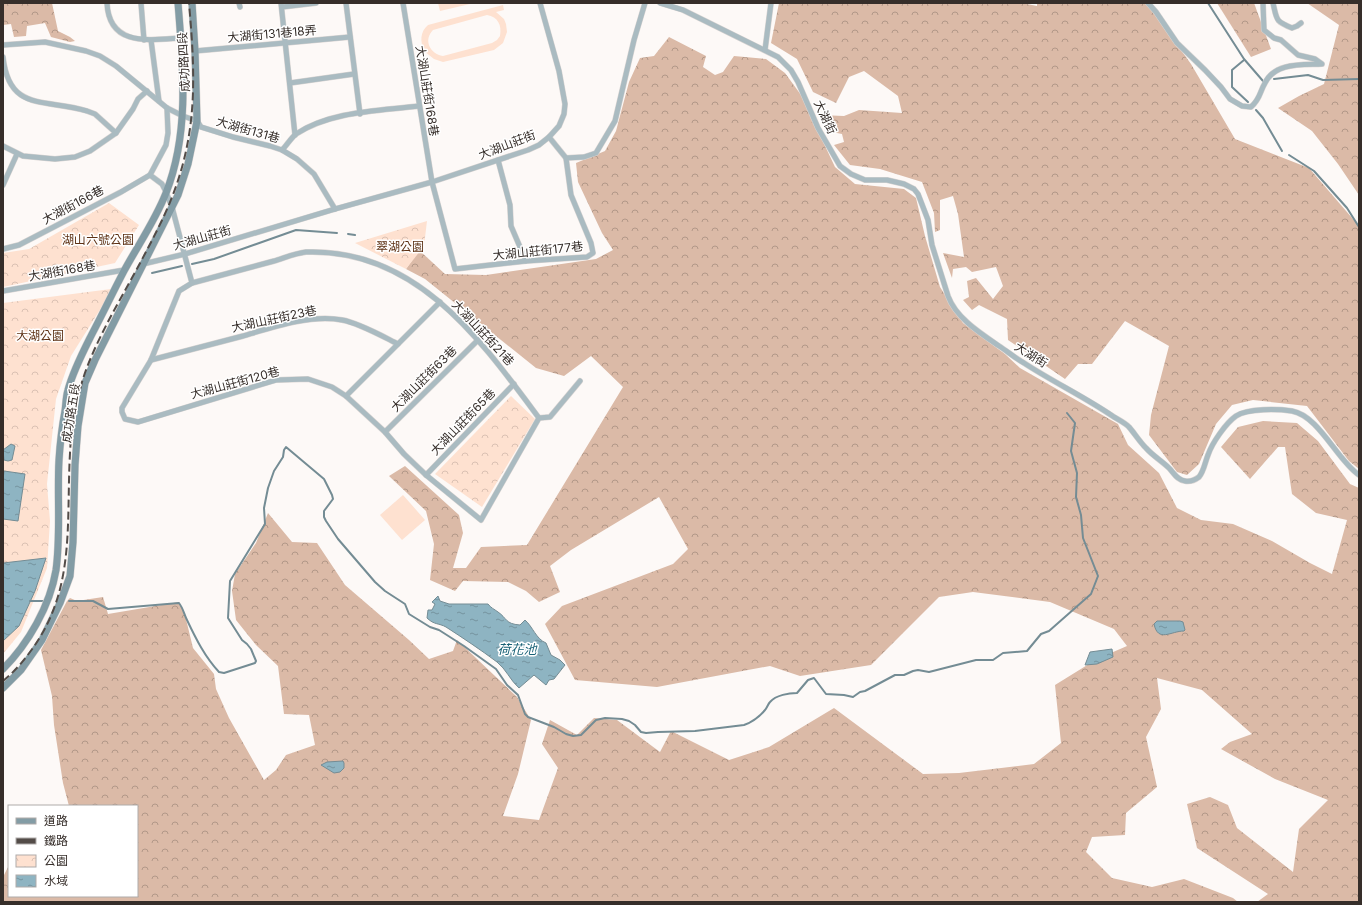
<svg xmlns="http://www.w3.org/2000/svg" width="1362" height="905" viewBox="0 0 1362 905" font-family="Inter,'Noto Sans TC',sans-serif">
	<defs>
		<pattern id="forest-crowns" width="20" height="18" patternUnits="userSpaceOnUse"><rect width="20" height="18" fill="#dbbaa7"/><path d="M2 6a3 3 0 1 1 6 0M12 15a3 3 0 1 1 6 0" fill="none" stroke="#b29888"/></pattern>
		<pattern id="park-crowns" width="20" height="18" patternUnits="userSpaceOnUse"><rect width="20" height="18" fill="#fee1d0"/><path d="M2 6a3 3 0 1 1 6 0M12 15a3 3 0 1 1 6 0" fill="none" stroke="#dac1b3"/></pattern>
		<pattern id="water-ripples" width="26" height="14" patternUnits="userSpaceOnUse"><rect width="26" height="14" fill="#8eb4c2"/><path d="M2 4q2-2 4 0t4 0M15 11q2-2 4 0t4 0" fill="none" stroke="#75939e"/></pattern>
	</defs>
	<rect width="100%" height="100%" fill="#fdf9f7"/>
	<!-- forest -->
	<g fill="url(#forest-crowns)">
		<polygon points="3,3 52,3 58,31 70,37 75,41 70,42 51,37 45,23 27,26 26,36 14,37 11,24 3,25"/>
		<polygon points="779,3 1022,3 1037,6 1037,3 1147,3 1191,64 1235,139 1309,168 1359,226 1359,469 1349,461 1307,406 1253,400 1232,405 1216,424 1199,464 1187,475 1177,472 1149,435 1151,415 1169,346 1125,321 1092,364 1078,364 1065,379 1008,340 1007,319 979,305 972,310 963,300 969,297 967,281 976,278 993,299 1003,286 996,267 972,272 966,267 953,269 952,278 943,253 964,257 958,214 953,196 940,200 940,230 935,232 934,213 922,182 880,169 850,165 834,145 844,142 842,134 827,131 820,115 844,116 859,110 902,113 898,96 864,71 849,77 836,103 813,92 797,59 771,43"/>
		<polygon points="1217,3 1254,3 1271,49 1251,57"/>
		<polygon points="1307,3 1359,3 1359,195 1338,164 1312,131 1278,108 1299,96 1324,84 1339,25"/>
		<polygon points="669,37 706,56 703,67 715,75 723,72 734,56 766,59 785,73 801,95 835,167 855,184 904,189 916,198 925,236 940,287 963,323 1005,354 1020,368 1118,424 1128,445 1159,473 1177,508 1201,520 1233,524 1272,541 1310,563 1332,574 1347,520 1316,513 1292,494 1285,447 1278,447 1250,479 1221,447 1238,427 1263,421 1297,423 1318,441 1350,484 1359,488 1359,902 1257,902 1268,894 1197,848 1187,804 1210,797 1228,805 1237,828 1293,872 1299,829 1328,800 1275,779 1221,749 1230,742 1252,734 1202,690 1157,678 1161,709 1146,737 1157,787 1126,813 1125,835 1092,837 1086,852 1112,878 1152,887 1184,879 1233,898 1238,902 3,902 3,877 9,865 9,896 137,896 137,806 69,806 63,783 54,725 52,696 41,650 67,601 70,598 77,601 103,597 108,614 179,602 185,615 193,648 214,674 216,689 229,718 264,780 276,770 286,755 315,745 309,715 284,714 278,666 256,645 236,620 232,591 235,574 256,543 268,513 292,542 317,543 345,585 409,640 429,659 453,651 457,640 517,697 531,720 518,774 503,816 539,820 558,768 542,744 550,720 577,735 594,718 617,720 660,752 671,731 729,760 769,747 834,708 923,774 959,773 1034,764 1061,743 1055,685 1097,659 1127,646 1114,629 1050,602 973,592 939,597 871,665 800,676 770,666 657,687 575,680 545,624 562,606 673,564 688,549 659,497 571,550 550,566 560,592 539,602 526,591 508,582 463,581 455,591 430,580 434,544 426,511 389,476 405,466 459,515 463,533 453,568 466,568 481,547 527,545 623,387 591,356 564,376 536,368 425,279 406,269 419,250 445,274 486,275 596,259 613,250 602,233 578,182 576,163 605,151 616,131 629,82 640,58 654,56"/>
	</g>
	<!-- park -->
	<g fill="url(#park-crowns)">
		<polygon points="109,203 139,225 115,263 3,287 3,253 29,249"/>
		<polygon points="427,221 424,246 406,269 355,243"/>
		<polygon points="111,289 101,308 71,356 56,399 47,484 50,521 47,568 21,632 3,654 3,303"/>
		<polygon points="511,396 535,419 482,507 435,474"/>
	</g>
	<!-- pitch -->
	<g fill="#fee1d0" fill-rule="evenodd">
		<polygon points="438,3 469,3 470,4 440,11"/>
		<path d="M503,5L504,10L496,12L504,19L506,24L507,32L503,43L494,50L443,62L434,59L424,51C420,41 420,32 428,25ZM487,15C498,17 502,25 500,36L497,40L492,43L443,56C430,54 423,40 433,30Z"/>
		<polygon points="403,495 425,520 402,540 380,515"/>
	</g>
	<!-- water -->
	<g fill="url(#water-ripples)" stroke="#748c94">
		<polygon points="11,444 15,446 12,460 8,461 4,460 3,450"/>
		<polygon points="4,471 25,474 18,521 3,519 3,480"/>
		<polygon points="46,558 35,591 19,626 3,641 3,563"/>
		<path d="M438,596L440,601L449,604H488C491,608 494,609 498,612C507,618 505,624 520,625L525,620C533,627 536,639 546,643L551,655L560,660L565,665L554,679L549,680L546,685L534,675L519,688C510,680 506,669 497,662C481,650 463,638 446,627C439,623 434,625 427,618L428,610H432L435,604L432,602Z"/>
		<path d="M1157,621H1180L1183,622L1185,630L1184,631C1171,631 1158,643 1154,624Z"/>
		<polygon points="1112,649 1113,657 1097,664 1085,665 1090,652"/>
		<polygon points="343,761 344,763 344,768 340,772 334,773 321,765 327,762"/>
	</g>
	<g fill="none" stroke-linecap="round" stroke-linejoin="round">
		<!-- stream -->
		<g stroke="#748c94" stroke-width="2">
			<polyline points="1208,3 1244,59 1263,81"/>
			<polyline points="1244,60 1232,70 1232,87 1248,102"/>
			<polyline points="1274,79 1308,75 1323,80 1359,79"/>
			<polyline points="1256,110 1263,118 1282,151"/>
			<polyline points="1289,155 1314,171 1347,208 1359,227"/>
			<polyline points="348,234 355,235"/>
			<polyline points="192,264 214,259 296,230 337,233"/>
			<polyline points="152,273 182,266"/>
			<polyline points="30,601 43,601"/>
			<path d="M69,601H93L108,609L179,603C183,608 184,614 187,620C196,639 205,657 219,672L224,673L255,663L256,661L251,649L247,644L242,640L228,618L230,581L265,524L264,508L268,488L274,471L283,457L284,450L286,447L324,479L332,495L333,499L324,511V517L326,521L338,539L375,582L385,591L405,604L409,614L430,627L439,630L464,646L496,669L507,685L518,695L525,714L528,717L554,727L566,734L573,736L581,735L596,720L605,718L622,719L629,721L635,725L641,732L646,733L658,732L695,731L744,725C752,722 760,716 765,710C767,708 768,704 770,702C776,695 789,693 797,693L808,680L814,678L826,694L844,695L853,697L860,692L865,691L895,675H904L913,671L918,670L929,672L976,660H993L1003,653L1027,651L1041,634L1049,631L1091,594L1098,576L1083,538L1081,515L1076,497L1077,473L1071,451L1075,423L1067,413"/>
		</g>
		<defs>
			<g id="street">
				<path d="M107,3C109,47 149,40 181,38"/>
				<polyline points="141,3 144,40"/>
				<polyline points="239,3 240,7"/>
				<polyline points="281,3 295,135"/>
				<polyline points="346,3 360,114"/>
				<polyline points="403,3 432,182 455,269 526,261 587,257 593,253 591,243 571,195 566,158 549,137"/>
				<path d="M660,3L683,10L778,57L791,70L798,82L818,128L840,166L851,174L865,180H887L904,184L914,189L918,194L928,220L932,245L948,296C956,318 980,333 999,346C1007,351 1015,358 1024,363C1053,382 1085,397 1114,417C1119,420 1125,423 1129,427C1135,434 1140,442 1146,448C1153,456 1162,461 1169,468C1174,473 1177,480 1185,481C1190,482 1195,480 1199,477C1204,471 1205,462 1208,455C1212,443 1226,423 1236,416C1248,408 1278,409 1292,411C1319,416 1337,460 1359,475"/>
				<path d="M1148,3L1156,12L1177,43L1205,70L1221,87L1230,99L1242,106L1251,107C1261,98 1259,93 1265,83C1275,62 1302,65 1322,64L1315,59L1298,55L1281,40L1274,38L1264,30L1263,3"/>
				<path d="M1273,3C1277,20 1275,21 1292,28L1297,26L1301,23"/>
				<polyline points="282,7 316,3"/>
				<polyline points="151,40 159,101"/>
				<polyline points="3,45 45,42 86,51 100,56 116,66 167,108 183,116 197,121 201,127 233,137 270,146 282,150 297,159 314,174 335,209"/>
				<polyline points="765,50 771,3"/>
				<polyline points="195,51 350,37"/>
				<path d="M3,57C9,113 46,98 87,111L95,114L116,133"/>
				<polyline points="290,83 354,74"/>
				<polyline points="167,108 168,133 166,145 150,175 162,184 166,192 172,207 192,283 179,291 151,360 122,408 122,412 125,419 138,422 276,380 308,379 332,387 346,396 385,432 404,454 426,475 481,520 539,418 550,417 580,381"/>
				<polyline points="3,146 23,156 55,159 75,157 90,151 116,133 133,109 138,99 147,91"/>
				<path d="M282,150C287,145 291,138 296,134C331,111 379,111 419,106"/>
				<polyline points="566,158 584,157 596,153 615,121 634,40 645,3"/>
				<polyline points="498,160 510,205 511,226 526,261"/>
				<polyline points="3,185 17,154"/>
				<polyline points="3,249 19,245 121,192 150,175"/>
				<polyline points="143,264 185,254 335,209 432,182 528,150 539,145 549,137 559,126 564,114 565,104 559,71 540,3"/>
				<path d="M192,283C219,276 247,268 274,261C284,258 296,253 306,252C416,248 480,339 539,418"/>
				<polyline points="3,291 124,270"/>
				<path d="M151,360C182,352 212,344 243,336C273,327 311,314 342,320C359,323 382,336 398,344"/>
				<polyline points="346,396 440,302"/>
				<polyline points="385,432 478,340"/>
				<polyline points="426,475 514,384"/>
			</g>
			<g id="secondary">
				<path d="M3,669C28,644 50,606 56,570C61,534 57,497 59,460C60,444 62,427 65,411C66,404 66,396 68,390C73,371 83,352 92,334C103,313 113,292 124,271C138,245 155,221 166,193C190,132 183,66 178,3"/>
				<polyline points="3,688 21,670 42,640 60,603 70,576 73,542 75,465 78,426 85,383 95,360 172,207 178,195 188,164 197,121 195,51 192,3"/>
			</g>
		</defs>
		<!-- street casing -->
		<use href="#street" stroke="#d9d4d2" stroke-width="6"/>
		<!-- secondary casing -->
		<use href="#secondary" stroke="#d9d4d2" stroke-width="8"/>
		<!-- street -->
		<use href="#street" stroke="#aabbc1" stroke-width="5"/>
		<!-- secondary -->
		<use href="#secondary" stroke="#839ca5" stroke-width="7"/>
		<!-- rail -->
		<path stroke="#534c48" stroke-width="2" stroke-dasharray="8 4" stroke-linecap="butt" d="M3,681C13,673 22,663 30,652C76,591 66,525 70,453C71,429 76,405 82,382C89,359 100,337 111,316C129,283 148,250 164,216C198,142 196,82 189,3"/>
	</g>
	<g text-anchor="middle" stroke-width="3" stroke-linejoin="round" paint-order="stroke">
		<!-- street labels -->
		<g font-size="12" fill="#362e2a" stroke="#fff">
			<text transform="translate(272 34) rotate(-5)" y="4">大湖街131巷18弄</text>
			<text transform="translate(184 62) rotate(-93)" y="4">成功路四段</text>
			<text transform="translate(427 91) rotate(81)" y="4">大湖山莊街168巷</text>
			<text transform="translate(825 117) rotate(65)" y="4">大湖街</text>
			<text transform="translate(248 130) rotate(16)" y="4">大湖街131巷</text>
			<text transform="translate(507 145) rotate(-21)" y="4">大湖山莊街</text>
			<text transform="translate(73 205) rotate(-28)" y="4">大湖街166巷</text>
			<text transform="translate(202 238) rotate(-16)" y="4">大湖山莊街</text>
			<text transform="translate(538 251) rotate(-6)" y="4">大湖山莊街177巷</text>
			<text transform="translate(62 271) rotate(-10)" y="4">大湖街168巷</text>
			<text transform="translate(274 319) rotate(-12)" y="4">大湖山莊街23巷</text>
			<text transform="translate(483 333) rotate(47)" y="4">大湖山莊街21巷</text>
			<text transform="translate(1031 355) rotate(32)" y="4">大湖街</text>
			<text transform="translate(424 379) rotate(-45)" y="4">大湖山莊街63巷</text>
			<text transform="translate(235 383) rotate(-15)" y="4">大湖山莊街120巷</text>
			<text transform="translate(71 413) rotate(-81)" y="4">成功路五段</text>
			<text transform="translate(463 422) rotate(-46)" y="4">大湖山莊街65巷</text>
		</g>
		<!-- park labels -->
		<g font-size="12" fill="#5c3013" stroke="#fff">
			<text x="98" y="244">湖山六號公園</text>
			<text x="400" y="251">翠湖公園</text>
			<text x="40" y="340">大湖公園</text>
		</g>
		<!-- water labels -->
		<g font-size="13" font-style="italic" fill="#176075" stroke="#fff">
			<text x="517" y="654">荷花池</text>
		</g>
	</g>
	<!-- border -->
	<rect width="1362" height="905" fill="none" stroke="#362e2a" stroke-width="8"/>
	<!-- legend -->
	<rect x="8" y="805" width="130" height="92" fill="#ffffff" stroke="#afabaa"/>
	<rect x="16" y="818" width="20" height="6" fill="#839ca5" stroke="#afabaa"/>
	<text x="44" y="825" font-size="12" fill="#362e2a">道路</text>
	<rect x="16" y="838" width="20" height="6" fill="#534c48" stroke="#afabaa"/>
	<text x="44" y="845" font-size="12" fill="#362e2a">鐵路</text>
	<rect x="16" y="855" width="20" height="12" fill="url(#park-crowns)" stroke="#afabaa"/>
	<text x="44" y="865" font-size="12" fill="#362e2a">公園</text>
	<rect x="16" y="875" width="20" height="12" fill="url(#water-ripples)" stroke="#afabaa"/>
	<text x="44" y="885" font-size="12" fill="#362e2a">水域</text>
</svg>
